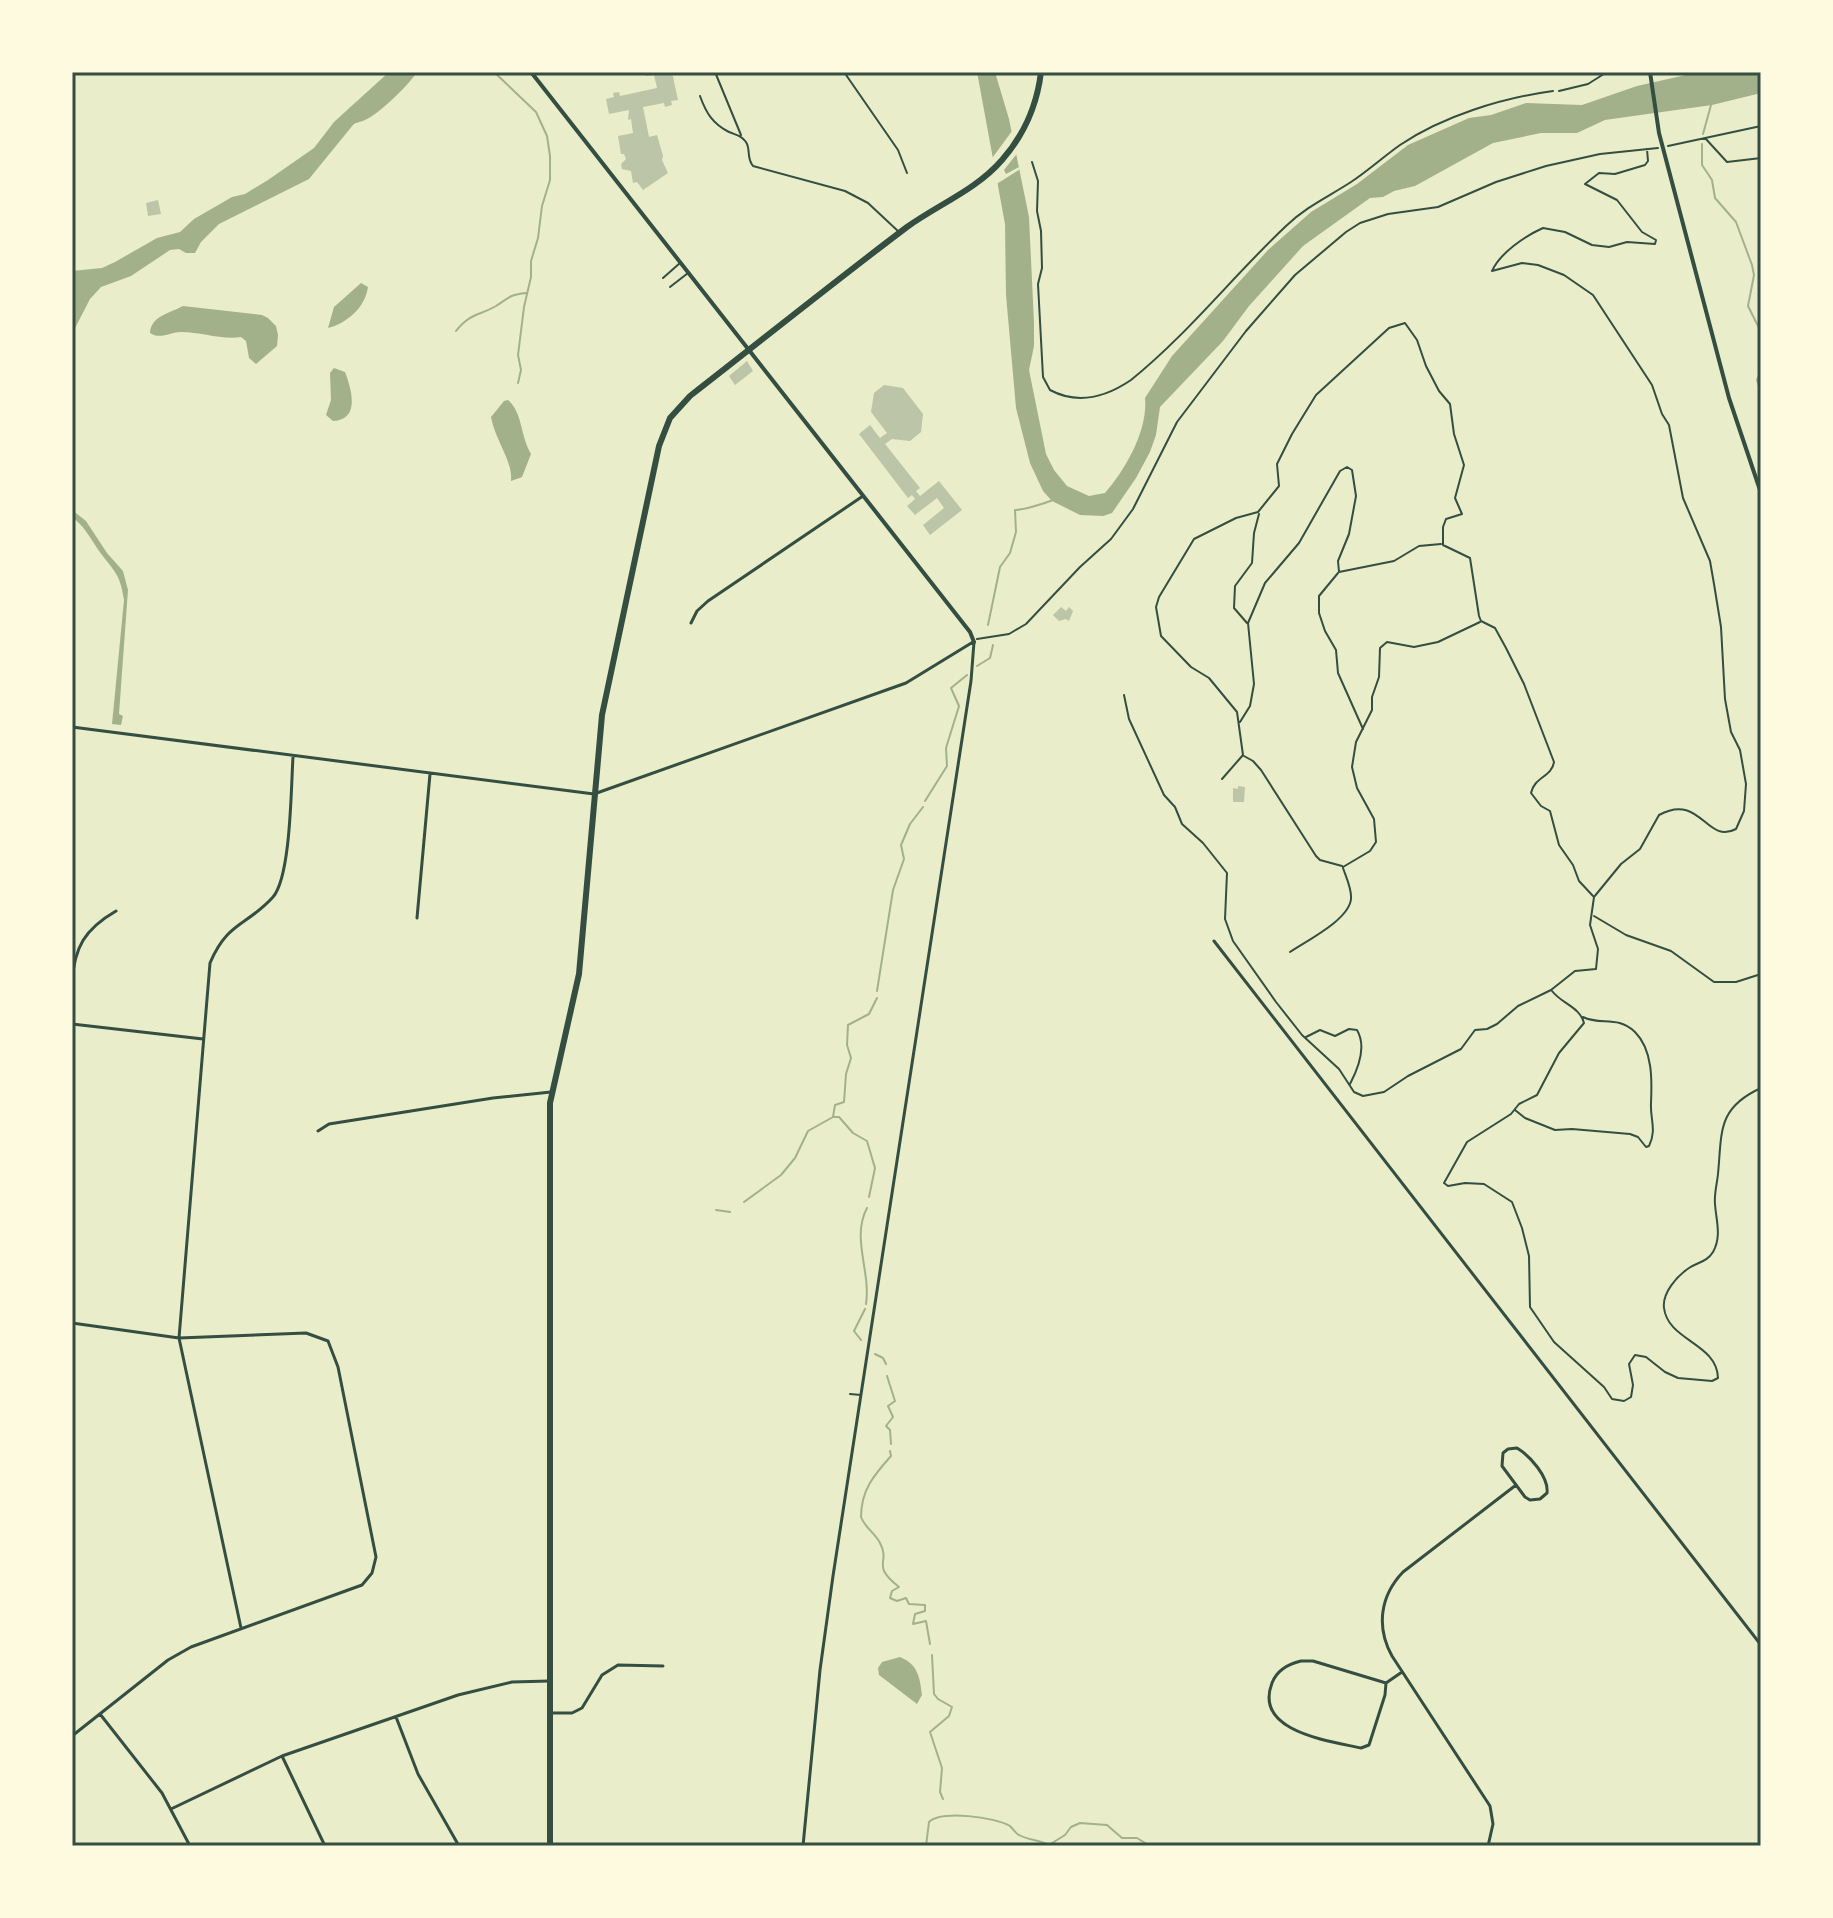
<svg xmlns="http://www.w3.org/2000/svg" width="1833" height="1918" font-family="'Roboto Condensed',sans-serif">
  <rect width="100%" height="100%" fill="#e9edc9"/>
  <path fill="#a3b18a" d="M389,72h28c-8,13 -39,43 -52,48 -4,2 -9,2 -12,5l-44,54 -90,45 -18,18 -6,11h-9l-7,-4 -9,1 -39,26 -30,11 -11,12 -18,35c0,-23 0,-41 0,-63l30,-3 13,-6 42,-24 23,-6 14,-13 38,-22 13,-3 23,-14 46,-32 20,-26z
    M977,72h18l14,47 20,98 5,106v23l-5,24 17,84 8,16 13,16 22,10 16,-3c21,-24 43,-63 40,-95l27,-42 96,-106 43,-38 46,-28 51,-39 61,-27 22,-3 35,-12 56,2 55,-19 62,-14h62v21l-49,12 -107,15 -28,13h-36l-48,10 -78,43 -21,5 -11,6 -13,1 -67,48 -54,60 -26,35 -63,66 -4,28 -6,17 -14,26 -24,35 -9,3 -23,-1 -28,-14 -9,-10 -13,-28 -14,-55 -10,-113 -1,-71z
    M361,283l7,4c-3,21 -21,36 -40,41l6,-21z
    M183,306l79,9 6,3 8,8 2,9 -1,11 -21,18 -7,-6 -3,-17 -5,-4c-20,3 -39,-5 -60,-5 -11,0 -21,8 -31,1 1,-17 20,-20 33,-27z
    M334,368l11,4c7,18 15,48 -12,49l-7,-6 5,-15 -1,-27z
    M508,400c15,13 12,36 23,54l-9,23 -11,4c2,-20 -16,-41 -20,-64l13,-16z
    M72,510l14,11 21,32 16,18 5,19 -9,124 4,2 -2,9 -9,-1 12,-124c-4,-29 -12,-30 -27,-52 -8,-12 -13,-22 -25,-31z
    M900,1657c18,7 20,21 22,38l-5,9 -38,-29 -1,-7 4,-6z"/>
  <path fill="#e9edc9" d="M1015,127l4,24 -15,19 2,4 15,-8 1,2 -27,17 -5,-24z"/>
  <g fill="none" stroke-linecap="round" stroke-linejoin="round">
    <path stroke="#a3b18a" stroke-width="2" d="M494,72l42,40 11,24 3,20v24l-8,26 -4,32 -7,23v16l-7,30 -6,48 3,15 -3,13
      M1703,134l8,-29
      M1702,144v21l10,15 3,18 21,24 16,43 2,10 -6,31 13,26
      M456,331c14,-18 23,-15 40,-25 14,-9 13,-11 30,-13
      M1761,371l-4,9 4,12
      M988,625l12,-58 10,-14 6,-21 -1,-22c8,0 28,-6 38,-10
      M977,666l13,-8 3,-13
      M925,801l22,-35 -1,-18 13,-42 -8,-18 16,-13
      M877,991l16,-101 11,-31 -3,-14 9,-21 13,-17
      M869,1197l6,-29 -8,-27 -14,-8 -14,-16h-6l2,-12 9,-3 2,-28 5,-16 -4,-13 1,-20 21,-11 8,-16
      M744,1202l37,-27 14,-17 13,-27 25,-14
      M716,1210l14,2
      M866,1304c5,-33 -15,-66 1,-96
      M861,1340l-7,-9 11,-22
      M875,1354l8,4 3,6
      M887,1376l8,25 -7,5 5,11 -7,9 4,4 1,14
      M890,1451l1,5c-17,19 -30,34 -30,61 4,11 14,16 19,26 11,21 -10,21 19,44l-7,4 -2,7 7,3 9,-3 3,6 16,1v6l-10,3 -2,10 13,-3 4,23
      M932,1655l2,39 4,5 14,8 -3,9 -19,16 12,36 -2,24 3,7
      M926,1846l3,-24c12,-12 66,-5 81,4 3,3 5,7 9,9 9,5 20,5 30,10l16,-10 6,-8 9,-4 27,2 15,13h15l13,8"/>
  </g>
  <path fill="#bcc5a7" d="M641,72h31l6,28 -7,1 1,4 -7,2 -1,-4 -21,4 6,30 8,-2 6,21 -1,4 6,13 -25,17 -6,-8 -4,1 -2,-12 -9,-2 -1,-5 5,-5 -2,-5h-3l-3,-18 15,-3 -2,-14 -3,1 1,-10 -20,4 -3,-15 8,-2 -1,-4 6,-1 1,4 37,-8 -3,-13 -8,1z
    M158,200l3,14 -13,2 -2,-13z
    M747,361l6,10 -18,14 -6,-9z
    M884,385l19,3 20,26 -2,18 -11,9 -18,-2 -7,5 35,44 -4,3 4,5 19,-15 23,29 -32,25 -7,-10 21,-17 -7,-10 -22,17 -8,-9 8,-7 -3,-4 -4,3 -49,-64 11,-9 10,13 7,-5 -16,-21 3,-19z
    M1061,607l5,4 3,-4 4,4 -4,10 -3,-2 -7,2 -6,-6z
    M1238,786l7,1 -1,15h-11v-14l5,1z"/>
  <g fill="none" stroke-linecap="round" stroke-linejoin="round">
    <path stroke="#344e41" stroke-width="2" d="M1705,138l22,24 34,-4
      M1668,146l93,-20
      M1032,162l6,19 -1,30 4,20 1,37 -4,16 5,93 7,13c28,15 56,7 81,-10 57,-46 102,-104 155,-154 21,-20 42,-29 65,-44 17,-11 32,-25 49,-37 43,-29 102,-47 153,-54
      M1338,573l-19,23v17l6,18 11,19 2,23 25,56
      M1247,623l-13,-15 1,-22 17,-23 2,-30 5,-19
      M977,639l32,-5 17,-10 54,-57 31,-28 22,-30 44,-87 69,-91 49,-56 51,-43 14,-9 28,-9 50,-7 58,-25 50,-16 54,-12 58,-6
      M1124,695l5,24 35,76 11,12 7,17 21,19 24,30 -2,46 8,22 43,61 26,33 37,34 15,23 9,4 21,-4 24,-16 53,-27 14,-19 12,-1 10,-5 21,-18 33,-16 24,-19 21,-2 2,-20 -8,-24 4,-28 27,-33 19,-15 19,-34c42,-23 47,30 77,14l8,-18 2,-27 -6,-34 -9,-18 -6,-33 -4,-72 -7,-43 -4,-23 -27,-63 -14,-73 -7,-11 -10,-29 -59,-90 -29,-20 -26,-10 -16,-2 -30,8c8,-18 33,-35 51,-43l22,4 27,13 17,2 18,-5 28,2 1,-4 -14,-8 -25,-32 -32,-16 14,-11 16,1 30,-9 3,-4 -1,-12
      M1240,722l10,-16 4,-22 -6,-61 17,-40 34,-40 41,-72 7,-4 5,3 4,26 -7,38 -11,27 1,11 55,-11 25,-15 22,-2
      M1244,756l9,5 8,9 55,86 4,4 22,6
      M1222,779l21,-24 -6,-43 -28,-34 -18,-11 -30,-31 -5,-29 3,-10 35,-58 42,-21 22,-6 21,-26 -2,-22 15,-30 24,-39 73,-67 16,-5 12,17 9,26 13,25 11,13 4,30 10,31 -9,33 7,16 -16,5 -3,8v18l27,13 9,58 2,5 14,7 11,20 18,36 30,78c-2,15 -20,15 -23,31l10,13 9,5 9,34 14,20 6,16 14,15
      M1343,867l27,-16 6,-9 -2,-23 -17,-31 -5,-21 4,-25 16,-32v-13l7,-20 1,-29 7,-6 27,5 24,-5 42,-20
      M1594,916l32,19 45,16 43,31h22l25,-8
      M1290,952c16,-11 59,-32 61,-53 1,-10 -5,-22 -8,-31
      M1552,991c10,13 28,16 32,32l-25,30 -22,42 -18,9 -8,10 -44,28 -23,41 4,3 17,-3 19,1 28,18 10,26 7,28 1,51 24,35 50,45 8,12 12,2 7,-4 2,-12 -4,-21 6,-9 11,2 19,15 13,6 34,3 6,-3c-1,-35 -50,-37 -54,-70 -2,-15 13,-32 25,-40 9,-6 18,-6 24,-16 9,-16 3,-32 2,-48 -1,-10 2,-20 3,-30 4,-42 -1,-66 43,-86
      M1306,1037l14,-7 15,6 14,-7 8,1c10,17 1,39 -7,54
      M1515,1110l10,8 30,12 17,-1 58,5 8,3 8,10 3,-1c8,-16 1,-27 2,-43 1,-22 2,-53 -16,-71 -18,-17 -34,-6 -52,-15"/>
    <path stroke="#344e41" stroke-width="2" d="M715,72l26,63
      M844,72l54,78 9,23
      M1559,91l29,-7 19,-12
      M700,96c6,17 13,28 29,36 7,3 12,3 17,10 5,8 0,15 7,24l92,25 23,12 31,29
      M663,278l17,-15
      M670,287l18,-14
      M850,1394l11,1"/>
    <path stroke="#344e41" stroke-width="3" d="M691,623l6,-12 11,-10 155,-105
      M72,727l522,67 312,-111 67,-41
      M417,918l13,-144
      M1214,941l547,704
      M72,983c2,-36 13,-54 44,-72
      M72,1024l131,15
      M318,1131l11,-7 164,-26 58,-6
      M72,1323l107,15 127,-5 22,8 10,26 38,190 -4,16 -10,12 -171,62 -23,13 -96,76
      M1517,1448c13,8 32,29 30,45l-7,6 -10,1 -5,-3 -23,-31 1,-13 5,-4z
      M241,1628l-62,-290 31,-375c18,-42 37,-37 63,-66 18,-21 18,-110 20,-140
      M1301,1661h12l73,22 -1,12 -16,50 -8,3c-31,-7 -108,-16 -89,-65 5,-13 16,-19 29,-22z
      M1386,1683l16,-11
      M549,1713h23l10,-5 20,-33 16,-10 45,1
      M100,1714l62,79 28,53
      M396,1717l22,57 41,72
      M282,1756l43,90
      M171,1809l111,-53 176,-61 54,-13 37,-1
      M803,1846l17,-176 13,-94 138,-895 3,-39
      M1488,1846l5,-22 -3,-18 -98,-150c-16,-29 -12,-60 11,-84l113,-87"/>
    <path stroke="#344e41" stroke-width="4" d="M531,72l439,560 4,10
      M1650,72l9,61 70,265 32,95"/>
    <path stroke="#344e41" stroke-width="6" d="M550,1846v-743l29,-129 23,-259 57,-269 11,-28 20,-22c72,-56 144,-114 217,-169 32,-23 69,-37 95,-67 22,-25 35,-55 39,-88"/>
  </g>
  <rect width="1833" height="1918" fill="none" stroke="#fefae0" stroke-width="148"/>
  <rect x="74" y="74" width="1685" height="1770" fill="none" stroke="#344e41" stroke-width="3"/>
</svg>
